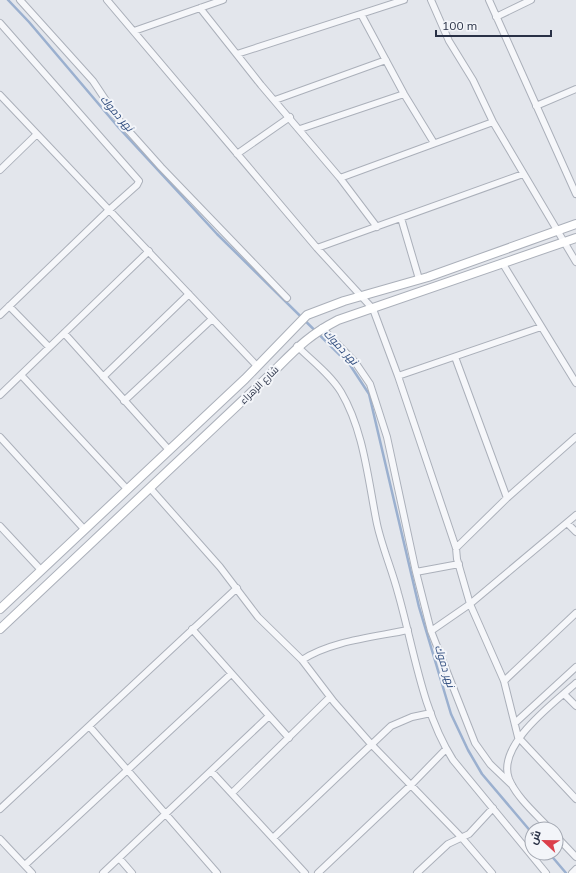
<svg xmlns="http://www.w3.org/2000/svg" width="576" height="873" font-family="Mulish,Cairo,sans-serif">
  <rect width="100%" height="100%" fill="#e3e6ec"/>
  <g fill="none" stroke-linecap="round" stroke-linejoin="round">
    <path stroke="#9bb0cf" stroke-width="2.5" d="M8,0l21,22 90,106 98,106 133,131 19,29 50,213 32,107 17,36 14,24 50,59
      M549,853l17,20"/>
    <g stroke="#abb0ba" stroke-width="8">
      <path id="minor" d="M20,0l73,81 26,39 42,47 126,131
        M107,0l210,248 56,61 25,67 58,172 1,11 13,45 34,77 14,56 58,62
        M431,0l18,41 24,39 20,42 83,140
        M489,0l87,194
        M200,8l61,77 79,93 37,49
        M361,14l43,80 30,49
        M496,17l35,-17
        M0,23l139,158 -2,4 -28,25 -109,105
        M134,31l89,-31
        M237,54l167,-54
        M0,95l257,271
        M275,100l111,-40
        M536,106l40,-17
        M300,129l104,-35
        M237,154l53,-37
        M0,170l37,-36
        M340,178l153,-56
        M401,218l18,61
        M317,248l206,-74
        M503,264l73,119
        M9,306l40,41
        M322,328l33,34 15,22 17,53 29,135 15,59 44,112 15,21 22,21
        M64,333l105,117
        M297,346c15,15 33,28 44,46 23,39 27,88 36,132 5,23 15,46 21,69 16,56 24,118 55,167l93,113
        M455,357l52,141
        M21,375l106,114
        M398,376l143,-49
        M103,377l86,-83
        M0,395l149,-144
        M124,401l88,-82
        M0,437l84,92
        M150,488l70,79 38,50 44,43 32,42 37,42 91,94 30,35
        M567,523l9,9
        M0,526l41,44
        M456,548l51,-50 69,-61
        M416,572l43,-8
        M192,629l97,109
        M431,631l39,-27 106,-89
        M302,660c28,-19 73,-23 106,-30
        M504,681l72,-68
        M564,694l12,12
        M515,723l61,-56
        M89,726l128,147
        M211,771l94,102
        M232,793l98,-96
        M0,809l237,-221
        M550,829c-14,-15 -33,-31 -41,-50 -13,-34 45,-76 67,-96
        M556,836l20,21
        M273,838l118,-112 21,-9 19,-4
        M0,839l32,34
        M119,858l13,15
        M25,865l206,-191
        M103,873l166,-157
        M318,873l93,-88 35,-36
        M417,873l31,-29 21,-10 24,-26
        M572,873l4,-4"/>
    </g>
    <g stroke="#abb0ba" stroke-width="10">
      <path id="secondary" d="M0,609l245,-230 62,-64 37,-14 84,-24 148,-53
        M0,629l274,-258c23,-23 35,-36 64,-51l238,-82"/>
    </g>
    <use href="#minor" stroke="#f6f7fa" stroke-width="6"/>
    <use href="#secondary" stroke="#fff" stroke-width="8"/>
  </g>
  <g text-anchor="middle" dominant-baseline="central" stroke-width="4" stroke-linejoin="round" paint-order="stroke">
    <g font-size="10" fill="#293146" stroke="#f3f5f9">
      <text transform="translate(259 385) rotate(-44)">شارع الزهراء</text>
    </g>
    <g font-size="11" font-style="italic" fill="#2f4c7e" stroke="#f3f5f9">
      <text transform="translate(117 113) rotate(49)">نهر دموك</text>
      <text transform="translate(341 347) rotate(46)">نهر دموك</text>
      <text transform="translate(445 666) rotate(73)">نهر دموك</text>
    </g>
  </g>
  <g transform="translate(544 841) rotate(292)"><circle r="19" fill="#f3f5f9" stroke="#a2a7b1"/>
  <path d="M0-3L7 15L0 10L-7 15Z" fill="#db3e4a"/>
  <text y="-6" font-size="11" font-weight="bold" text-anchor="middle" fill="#293146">ش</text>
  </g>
  <path d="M436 30v6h115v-6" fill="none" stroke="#293146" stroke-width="2"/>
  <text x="442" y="30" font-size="12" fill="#293146" stroke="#f3f5f9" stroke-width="3" paint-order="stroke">100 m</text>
</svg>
